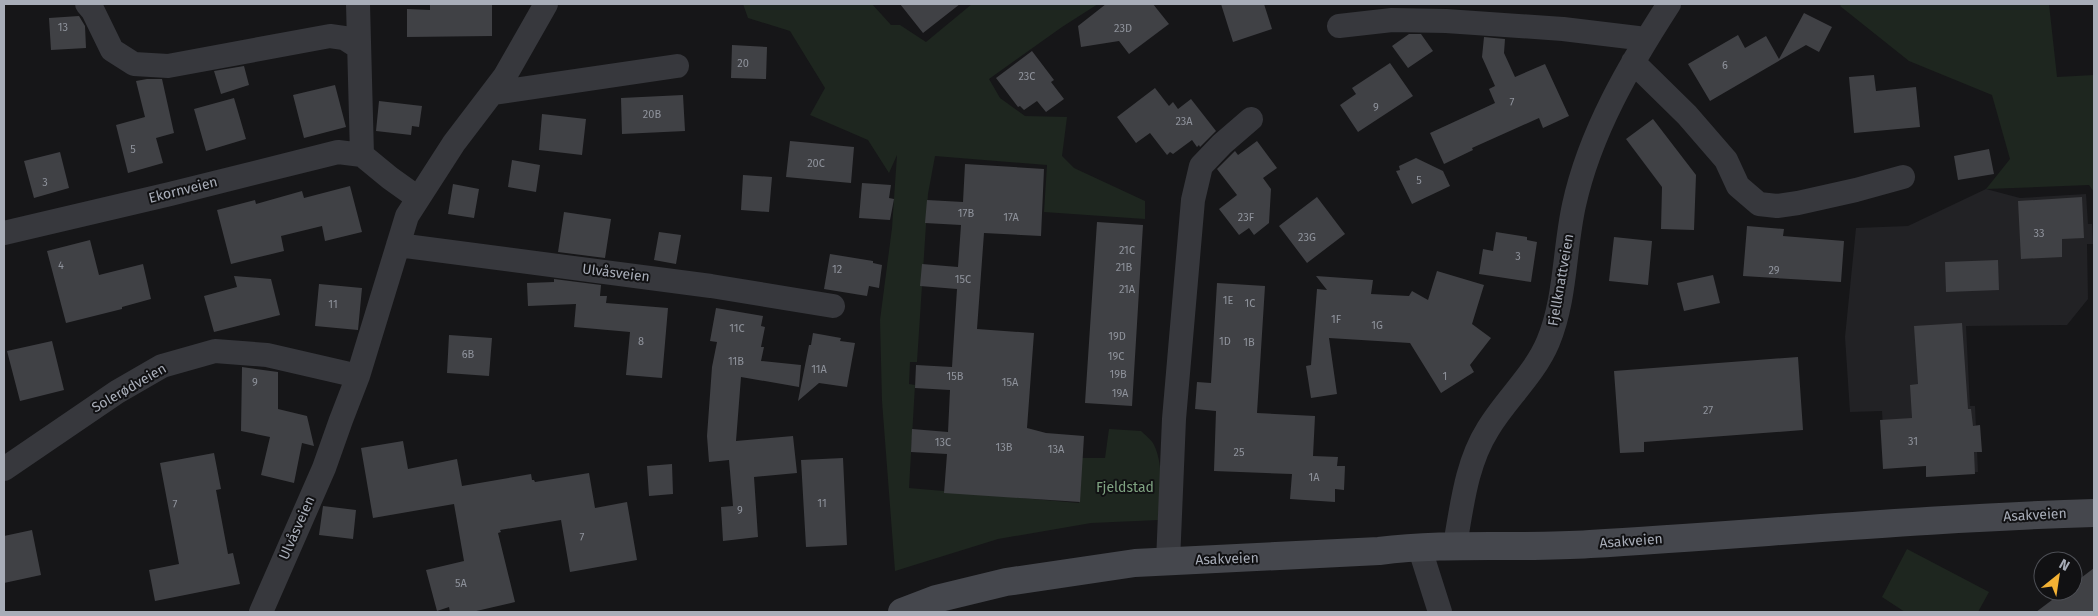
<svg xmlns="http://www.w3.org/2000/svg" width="2098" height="616" font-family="'Fira Sans',sans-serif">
  <rect width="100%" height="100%" fill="#161618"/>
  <path fill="#222225" d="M1986,189l34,9 66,-4 2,30h4l1,20h-6l1,55 -21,26 -101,1 4,80h5l3,66 -49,3 -1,-13 -43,2 -3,-53 -32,1 -5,-75 11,-109 52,-2z"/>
  <path fill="#1e261f" d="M743,4h129l19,21h9l26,17 46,-38h126l-36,23 -73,52 11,19 25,18 42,1 -5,39 12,12 71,33v18l-101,-7 3,-47 -112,-9 -7,38 -11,168h-7l-1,22 6,1 -6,103 170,15 3,-45h23l4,-29 32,2c4,4 11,9 13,14 10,20 7,54 5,75l-68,3 -93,16 -103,32 -13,-170 -2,-81 12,-92 5,-73 -8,18 -21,-33 -58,-25 15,-27 -35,-57 -42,-13z
    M1842,4h207l8,73 37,-2v117l-5,-7 -103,4 24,-30 -18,-64 -83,-34 -69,-55z
    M1907,549l82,43 -11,20h-73l-23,-15z"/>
  <path fill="#404145" d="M430,4h62v32l-85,1v-28l23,1z
    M900,4h60l-37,29z
    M1106,4h47l16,20 -40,30 -10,-13 -38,6 -3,-21z
    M1221,4h43l8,25 -39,13z
    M1804,13l28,14 -13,25 -13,-7 -96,56 -22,-37 50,-29 7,13 21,-12 13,23z
    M79,16l6,10 1,22 -35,2 -2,-32z
    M1409,34h12l12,17 -25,17 -16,-22z
    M1484,37l21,2 -1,14 11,24 30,-13 24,52 -26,12 -4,-10 -67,30 1,2 -29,14 -14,-31 65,-30 -6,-14 6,-3 -13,-29z
    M732,45l35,2 -1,32 -35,-1z
    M1032,51l22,29 -3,2 13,17 -18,13 -9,-11 -13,9 -4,-4 -2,1 -22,-29z
    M1390,63l23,33 -55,36 -18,-27 16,-11 -4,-6z
    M244,66l5,19 -28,9 -7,-23z
    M1874,75l2,16 40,-4 4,40 -66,6 -5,-56z
    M147,79h15l12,54 -18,5 7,25 -35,10 -12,-48 29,-8 -9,-36z
    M335,85l11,42 -42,11 -11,-43z
    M1155,88l14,18 4,-4 5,7 13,-10 25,32 -16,16 -1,-2 -2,2 -5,-7 -19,14 -3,-2 -3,3 -17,-22 -14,10 -19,-26z
    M683,95l2,36 -63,3 -1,-36z
    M234,98l12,41 -40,12 -12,-42z
    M379,101l43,5 -3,21 -7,-1 -1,9 -35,-4z
    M542,114l44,5 -4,36 -43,-5z
    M1653,119l43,56 -2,55 -33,-1 1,-42 -36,-48z
    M790,141l64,6 -3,36 -65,-6z
    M1257,141l20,27 -14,10 8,11 -2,34 -15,12 -5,-7 -10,7 -20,-26 18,-14 -20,-26 18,-18 3,4z
    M1989,149l5,25 -36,6 -4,-24z
    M60,152l9,36 -35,10 -10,-37z
    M1416,158l27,13 7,15 -38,18 -16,-33 4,-1 -1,-4z
    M512,160l28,5 -4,27 -28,-5z
    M965,164l79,5 -3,67 -57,-3 -7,96 57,4 -7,95 19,5 38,3 -4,66 -136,-9 3,-39 -36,-2 1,-23 36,3 2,-42 -35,-2 1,-23 36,2 5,-78 -37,-3 2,-22 36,3 3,-42 -36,-2 2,-23 36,2z
    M743,175l29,2 -3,35 -28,-2z
    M862,183l29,2 -2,13 5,1 -4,21 -31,-2z
    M453,184l26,5 -5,29 -26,-4z
    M350,186l12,46 -37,9 -3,-15 -41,10 3,15 -53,13 -14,-54 38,-10 1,4 46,-13 2,7z
    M1317,197l28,37 -38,29 -28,-37z
    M2082,197l2,41 -22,1v18l-41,2 -3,-58z
    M564,212l47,7 -6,39 -47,-6z
    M1097,222l46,3 -11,181 -47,-3z
    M1747,226l37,3 -1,7 61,5 -3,41 -98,-6z
    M659,232l22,3 -5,29 -22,-4z
    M1496,232l31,5v3l10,2 -6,40 -52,-8 4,-25 10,2z
    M1614,237l38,4 -4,44 -39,-4z
    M90,240l9,35 44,-11 8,35 -29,8v2l-56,14 -19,-72z
    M830,254l43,7v2l9,2 -3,23 -10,-2 -2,10 -43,-7z
    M1998,260l1,30 -53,2 -1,-30z
    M1437,271l47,14 -12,39 19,14 -21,27 4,7 -33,21 -31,-50 -81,-5 8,56 -26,4 -5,-32 5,-1 6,-76 10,1 -11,-14 57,4 -2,14 38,2 3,-5 16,9z
    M1713,275l7,28 -36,8 -7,-28z
    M234,276l37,3 9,36 -66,17 -10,-36 33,-9z
    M554,279l47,6 -1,11h7l-1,7 62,5 -6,70 -36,-3 4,-43 -56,-5 2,-23 -48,2 -1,-23 27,-1z
    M1217,283l48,3 -8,127 58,3 -2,40 25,1 -1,9h8l-1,24 -9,-1v13l-45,-3 2,-25 -78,-3 2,-60 -21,-2 2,-27 14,1z
    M319,284l43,4 -4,42 -43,-4z
    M716,308l47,8 -2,10 4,1 -4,20h3l-3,14 40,4 -2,22 -58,-10 -5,64 57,-5 4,37 -43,4 4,60 -35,4 -2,-34 12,-1 -4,-46 -20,2 -2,-26 5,-69 5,-25 -7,-1z
    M1962,323l6,86h3l2,17 7,-1 2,27h-8l1,22 -49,3v-11l-43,3 -3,-49 32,-2 -2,-33 8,-1 -4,-58z
    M813,333l28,5 -1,3 15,2 -8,44 -28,-4 -21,18 11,-56h2z
    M449,335l43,3 -3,38 -42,-3z
    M52,341l12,49 -44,11 -13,-50z
    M1798,357l5,73 -159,12v10l-24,1 -6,-82z
    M242,367l36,5v37l29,7 7,30 -12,-3 -8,40 -33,-8 9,-38 -29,-6z
    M403,441l5,28 49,-10 5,27 69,-12 1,6h2l1,2 54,-9 6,35 32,-6 10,58 -67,12 -9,-52 -61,10 1,2 -3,1 17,69 -43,10h-22l-1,-5 -12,4 -11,-41 38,-9 -10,-57 -81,14 -12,-70z
    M214,453l7,36 -5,1 12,64 5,-1 7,31 -85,17 -6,-31 30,-6 -19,-101z
    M843,458l4,87 -41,2 -5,-87z
    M672,464l1,30 -24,2 -2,-30z
    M323,506l33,4 -3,29 -34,-4z
    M32,530l9,45 -37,8v-47z
    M2094,568v44h-58l28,-21h9v-7z"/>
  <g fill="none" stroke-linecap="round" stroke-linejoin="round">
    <path stroke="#37383d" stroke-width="24" d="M87,4l6,7 19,39 22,14 34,2 162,-30 14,2 14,9
      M358,4l4,151
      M1339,26l53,-6 54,1 117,8 83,10
      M1633,62l54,53 39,45 12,26 21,18 18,2 21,-3 58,-13 47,-13
      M494,93l183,-27
      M4,233l166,-39 168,-42 24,3 28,23 28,20
      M398,245l313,41 122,20
      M4,469l113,-77 45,-26 53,-15 52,4 91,21
      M1455,545c7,-39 11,-81 33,-116 18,-30 46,-54 60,-87 18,-43 16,-92 26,-137 16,-73 55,-139 95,-201
      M1419,546l21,66
      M1168,562l6,-143 19,-219 8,-34 21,-22 29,-25
      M261,612l63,-144 17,-48 17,-44 49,-160 47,-73 51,-67 41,-72"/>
    <path stroke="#45474d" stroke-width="28" d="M902,612l34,-13 70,-17 129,-19 244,-12c71,-9 140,-2 211,-7 168,-10 336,-26 504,-31"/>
  </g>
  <g text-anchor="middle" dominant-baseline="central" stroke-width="4" stroke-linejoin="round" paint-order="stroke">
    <g font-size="11" fill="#8e929b">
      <text x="63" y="27">13</text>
      <text x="1123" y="28">23D</text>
      <text x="743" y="63">20</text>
      <text x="1725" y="65">6</text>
      <text x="1027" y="76">23C</text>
      <text x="1512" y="102">7</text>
      <text x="1376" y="107">9</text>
      <text x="652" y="114">20B</text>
      <text x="1184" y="121">23A</text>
      <text x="133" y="149">5</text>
      <text x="816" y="163">20C</text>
      <text x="1419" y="180">5</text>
      <text x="45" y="182">3</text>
      <text x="966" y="213">17B</text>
      <text x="1011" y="217">17A</text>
      <text x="1246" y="217">23F</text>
      <text x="2039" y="233">33</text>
      <text x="1307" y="237">23G</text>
      <text x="1127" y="250">21C</text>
      <text x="1518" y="256">3</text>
      <text x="61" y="265">4</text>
      <text x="1124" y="267">21B</text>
      <text x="837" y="269">12</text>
      <text x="1774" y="270">29</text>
      <text x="963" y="279">15C</text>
      <text x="1127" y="289">21A</text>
      <text x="1228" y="300">1E</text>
      <text x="1250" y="303">1C</text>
      <text x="333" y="304">11</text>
      <text x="1336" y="319">1F</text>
      <text x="1377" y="325">1G</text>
      <text x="737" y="328">11C</text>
      <text x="1117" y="336">19D</text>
      <text x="641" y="341">8</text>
      <text x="1225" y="341">1D</text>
      <text x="1249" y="342">1B</text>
      <text x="468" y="354">6B</text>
      <text x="1116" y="356">19C</text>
      <text x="736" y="361">11B</text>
      <text x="819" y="369">11A</text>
      <text x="1118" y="374">19B</text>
      <text x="955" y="376">15B</text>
      <text x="1445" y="376">1</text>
      <text x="255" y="382">9</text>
      <text x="1010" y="382">15A</text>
      <text x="1120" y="393">19A</text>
      <text x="1708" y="410">27</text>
      <text x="1913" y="441">31</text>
      <text x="943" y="442">13C</text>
      <text x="1004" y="447">13B</text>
      <text x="1056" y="449">13A</text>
      <text x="1239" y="452">25</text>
      <text x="1314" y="477">1A</text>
      <text x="822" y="503">11</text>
      <text x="175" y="504">7</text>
      <text x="740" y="510">9</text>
      <text x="582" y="537">7</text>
      <text x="461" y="583">5A</text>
    </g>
    <g font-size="14" fill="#a8adb8" stroke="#111113">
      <text transform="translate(183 190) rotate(-14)">Ekornveien</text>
      <text transform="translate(616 273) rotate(7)">Ulvåsveien</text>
      <text transform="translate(1561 280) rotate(-80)">Fjellknattveien</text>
      <text transform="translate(129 388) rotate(-30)">Solerødveien</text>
      <text transform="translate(2035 515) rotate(-3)">Asakveien</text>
      <text transform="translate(297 528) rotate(-66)">Ulvåsveien</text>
      <text transform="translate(1631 541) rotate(-4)">Asakveien</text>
      <text transform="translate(1227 559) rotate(-2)">Asakveien</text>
    </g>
    <g font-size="14" fill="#7fa381" stroke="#111113">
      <text x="1125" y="487">Fjeldstad</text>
    </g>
  </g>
  <rect width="2098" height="616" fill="none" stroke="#a8adb8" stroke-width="10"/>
  <g transform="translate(2058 576) rotate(30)"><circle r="24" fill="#111113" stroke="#4d4f55"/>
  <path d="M0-4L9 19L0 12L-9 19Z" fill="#f2b134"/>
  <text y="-8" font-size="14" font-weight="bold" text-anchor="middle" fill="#a8adb8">N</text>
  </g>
</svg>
